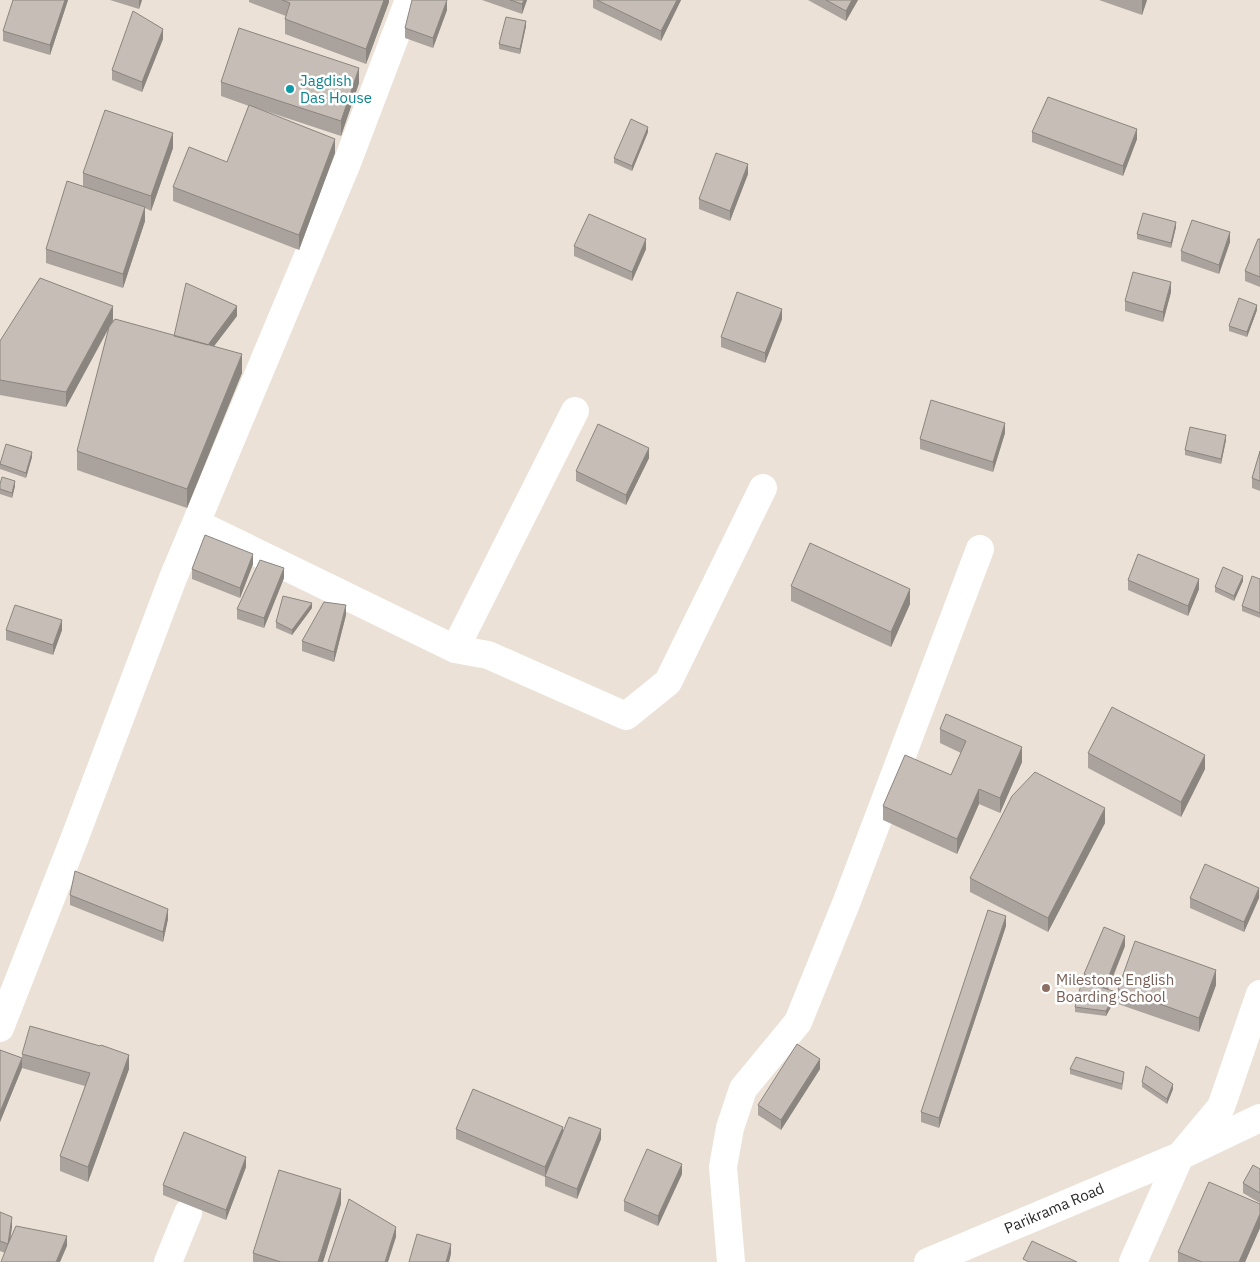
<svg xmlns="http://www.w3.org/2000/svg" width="1260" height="1262" font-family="'IBM Plex Sans',sans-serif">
  <rect width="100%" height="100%" fill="#ebe1d6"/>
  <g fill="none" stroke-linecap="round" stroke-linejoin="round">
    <path stroke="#fff" stroke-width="28" d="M196,523l259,126 33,6 138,61 42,-34 95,-194
      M455,649l120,-238
      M0,1028l75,-191 98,-259 174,-415 62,-163
      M168,1262l20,-49
      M731,1262l-8,-95 7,-39 13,-39 55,-67 49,-121 133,-352
      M928,1262l252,-106 80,-38
      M1133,1262l47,-106 41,-49 39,-113"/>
  </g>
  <path fill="#aaa39d" d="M68,0l-18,55 -47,-14v-10z
    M110,0h32l-3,9z
    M249,0h140v2l-23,62 -81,-30v-15l1,-3 -37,-14z
    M482,0h45l-5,14z
    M593,0h88l-20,41 -68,-33z
    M808,0h50l-12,21z
    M1099,0h48l-5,15z
    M447,10l-14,38 -28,-10v-10z
    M526,26l-6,28 -21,-5v-5z
    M163,39l-21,53 -30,-12v-10z
    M221,82l138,1 -18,53 -88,-29 82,46 -36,97 -126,-49v-14l54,-25 22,-56 -28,-10z
    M648,132l-16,39 -18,-8v-5z
    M1032,132l105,7 -14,37 -91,-34z
    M173,148l-22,63 -6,-3v13l-22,67 -77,-25v-14l37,-62v-14z
    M748,174l-18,47 -31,-12v-10z
    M1176,227l-5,21 -34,-9v-5z
    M1260,239v48l-15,-6v-10z
    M1230,242l-11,32 -38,-13v-10z
    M574,246l72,3 -14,32 -58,-25z
    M1171,292l-8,30 -38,-11v-10z
    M1257,310l-10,27 -18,-6v-5z
    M237,316l-23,30 28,27 -55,135 -110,-38v-19l32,-123 -43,79 -66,-12v-54l113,-21 61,16z
    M782,319l-17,44 -44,-16v-10z
    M1005,433l-12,39 -73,-23v-10z
    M1226,440l-5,24 -36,-9v-5z
    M1260,451v40l-8,-3v-10z
    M32,457l-6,21 -26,-9v-6z
    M649,458l-23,47 -50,-24v-10z
    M0,484l15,2 -3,12 -12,-4z
    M253,564l-13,34 -48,-19v-10z
    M284,578l-20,50 -27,-9v-10z
    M1260,579v39l-18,-7v-5z
    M1128,580l71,9 -11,27 -60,-26z
    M1243,581l-9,20 -19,-9v-5z
    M791,586l119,18 -19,43 -100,-46z
    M312,608l-20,27 -16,-7v-6z
    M346,615l-12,47 -32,-11v-10z
    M6,630h56l-9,25 -47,-15z
    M940,729l82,33 -22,51 -21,-9 -22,50 -74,-34v-14l68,-31 10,-22 -21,-10z
    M1088,753l117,16 -24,48 -93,-49z
    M1105,823l-57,109 -78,-40v-14z
    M70,895l98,24 -5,23 -93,-37z
    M1190,898h69l-15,34 -54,-24z
    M1006,926l-67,202 -18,-6v-10z
    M1125,946l-17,44 8,8 -10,18 -31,-4v-5l9,-25v-8z
    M1216,985l-17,47 -81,-28v-15z
    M0,1050l22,8v-4l107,15 -41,113 -28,-11v-15l25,-70 -63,-18 -22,54z
    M820,1069l-39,61 -23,-15v-10z
    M1070,1069l54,8 -2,13 -52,-16z
    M1142,1082l31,7 -6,15 -25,-17z
    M456,1129l107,4 38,6 -24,60 -32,-13v-9l-89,-38z
    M246,1167l-20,53 -63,-25v-10z
    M1260,1169v34l-17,-10v-10z
    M682,1174l-24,52 -34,-15v-10z
    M341,1204l-18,58h-70v-9z
    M1260,1204v24l-15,34h-67v-10z
    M0,1212l12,15 -2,12 57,7 -62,7 -5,-2z"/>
  <path fill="#8b857f" d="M65,0h3l-18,55v-10z
    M139,0h3l-3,9z
    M384,0h5v2l-23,62v-15z
    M447,0v10l-14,38v-10z
    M524,0h3l-5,14v-10z
    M677,0h4l-20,41v-10z
    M852,0h6l-12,21v-10z
    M1142,0h5l-5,15z
    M526,21v5l-6,28v-5z
    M163,29v10l-21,53v-10z
    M359,68v15l-18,53v-15z
    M648,127v5l-16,39v-5z
    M1137,129v10l-14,37v-10z
    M173,133v15l-22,63v-15z
    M335,139v14l-36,97v-15z
    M748,164v10l-18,47v-10z
    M145,207v14l-22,67v-14z
    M1176,222v5l-5,21v-5z
    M1230,232v10l-11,32v-9z
    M646,239v10l-14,32v-9z
    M1171,282v10l-8,30v-10z
    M1257,305v5l-10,27v-5z
    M113,306v14l-47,87v-15z
    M237,306v10l-35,46v-10z
    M782,309v10l-17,44v-10z
    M242,354v19l-55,135v-19z
    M1005,423v10l-12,39v-10z
    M1226,435v5l-5,24v-5z
    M649,448v10l-23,47v-10z
    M32,452v5l-6,21v-5z
    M15,481v5l-3,12v-5z
    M253,554v10l-13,34v-10z
    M284,568v10l-20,50v-10z
    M1243,576v5l-9,20v-5z
    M1199,579v10l-11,27v-10z
    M910,589v15l-19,43v-15z
    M312,603v5l-20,27v-5z
    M346,605v10l-12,47v-10z
    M62,620v10l-9,25v-10z
    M1022,747v15l-22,51v-15z
    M1205,755v14l-24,48v-15z
    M979,789v15l-22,50v-15z
    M1105,808v15l-57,109v-14z
    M1259,888v10l-15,34v-10z
    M168,909v10l-5,23v-10z
    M1006,916v10l-67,202v-10z
    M1125,936v10l-19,47v-10z
    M1216,970v15l-17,47v-14z
    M1116,992v6l-10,18v-5z
    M129,1055v14l-41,113v-15z
    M22,1058v10l-22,54v-10z
    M820,1059v10l-39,61v-10z
    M1173,1084v5l-6,15v-5z
    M563,1127v10l-18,40v-10z
    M601,1129v10l-24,60v-10z
    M246,1157v10l-20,53v-10z
    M682,1164v10l-24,52v-10z
    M341,1189v15l-18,58h-5z
    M1260,1214v14l-15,34h-6z
    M12,1217v10l-4,27v-10z
    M396,1227v10l-8,25h-3z
    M67,1236v10l-7,16h-4z
    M451,1244v10l-2,8h-3z"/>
  <path fill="#c6beb6" stroke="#8b857f" d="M13,0h52l-15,45 -47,-14z
    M282,0h102l-18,49 -81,-30 5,-16z
    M412,0h35l-14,38 -28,-10z
    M510,0h14l-2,4z
    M597,0h80l-16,31z
    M826,0h26l-6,11z
    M133,11l30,18 -21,53 -30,-12z
    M506,17l20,4 -6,28 -21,-5z
    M239,28l120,40 -18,53 -120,-39z
    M1048,97l89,32 -14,37 -91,-34z
    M249,105l86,34 -36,96 -126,-48 16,-40 38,15z
    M105,110l68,23 -22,63 -68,-23z
    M631,119l17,8 -16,39 -18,-8z
    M716,153l32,11 -18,47 -31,-12z
    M67,181l78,26 -22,67 -77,-25z
    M1143,213l33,9 -5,21 -34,-9z
    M589,214l57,25 -14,33 -58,-26z
    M1192,220l38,12 -11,33 -38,-14z
    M1258,239h2v38l-15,-6z
    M1133,272l38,10 -8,30 -38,-11z
    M40,278l73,28 -47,86 -66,-12v-39z
    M186,283l51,23 -29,39 -34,-9z
    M737,292l45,17 -17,44 -44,-16z
    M1239,298l18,7 -10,27 -18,-6z
    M115,319l127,35 -55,135 -110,-38 32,-124z
    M931,400l74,23 -12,39 -73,-23z
    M598,424l51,24 -23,47 -50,-24z
    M1190,427l36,8 -5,24 -36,-9z
    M6,444l26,8 -6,21 -26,-9z
    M1260,451v30l-8,-3z
    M2,477l13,4 -3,12 -12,-4v-5z
    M205,535l48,19 -13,34 -48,-19z
    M810,543l100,46 -19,43 -100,-46z
    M1138,554l61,25 -11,27 -60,-26z
    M260,560l24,8 -20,50 -27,-9z
    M1223,567l20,9 -9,20 -19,-9z
    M1252,576l8,3v34l-18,-7z
    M283,596l29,7 -20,27 -16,-8z
    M324,602l22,3 -12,47 -32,-11z
    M15,605l47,15 -9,25 -47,-15z
    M1112,707l93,48 -24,47 -93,-49z
    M946,714l76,33 -22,51 -21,-9 -22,50 -74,-33 22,-51 46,20 15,-34 -26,-12z
    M1035,772l70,36 -57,110 -78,-40 42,-82z
    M1205,864l54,24 -15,34 -54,-24z
    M75,871l93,38 -5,23 -93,-37z
    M988,910l18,6 -67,202 -18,-6z
    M1104,927l21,9 -19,47 -22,-9z
    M1135,941l81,29 -17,48 -81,-29z
    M1082,981l34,11 -10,19 -31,-4z
    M30,1026l70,20 1,-1 28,10 -41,112 -28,-11 30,-83 -68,-19z
    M797,1044l23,15 -39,61 -23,-15z
    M0,1050l22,8 -22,54z
    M1076,1057l48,15 -2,12 -52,-15z
    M1146,1066l27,18 -6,15 -25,-17z
    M473,1089l90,38 -18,40 -89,-38z
    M569,1117l32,12 -24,60 -32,-13z
    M184,1132l62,25 -20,53 -63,-25z
    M647,1149l35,15 -24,52 -34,-15z
    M1253,1165l7,4v24l-17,-10z
    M279,1170l62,19 -23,73h-37l-28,-9z
    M1209,1182l51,22v10l-21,48h-37l-24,-10z
    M349,1199l47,28 -11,35h-57z
    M0,1212l12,5 -4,27 8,-18 51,10 -11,26h-55l7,-18 -8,-3z
    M417,1234l34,10 -5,18h-37z
    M1032,1241l45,21h-48l-6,-3z"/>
  <circle fill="#0f9aa8" stroke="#fff" stroke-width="2" cx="290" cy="89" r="5"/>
  <circle fill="#8d6e63" stroke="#fff" stroke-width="2" cx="1046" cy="988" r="5"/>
  <g text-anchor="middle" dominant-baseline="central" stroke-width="5" stroke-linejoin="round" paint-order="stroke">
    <g font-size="15" fill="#0d838f" stroke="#fff" text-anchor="start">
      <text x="300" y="80">Jagdish<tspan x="300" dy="17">Das House</tspan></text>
    </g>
    <g font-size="15" fill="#785e54" stroke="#fff" text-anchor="start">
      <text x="1056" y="979">Milestone English<tspan x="1056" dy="17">Boarding School</tspan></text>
    </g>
    <g font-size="15" fill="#272727" stroke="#fff">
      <text transform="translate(1054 1208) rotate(-23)">Parikrama Road</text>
    </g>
  </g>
</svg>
